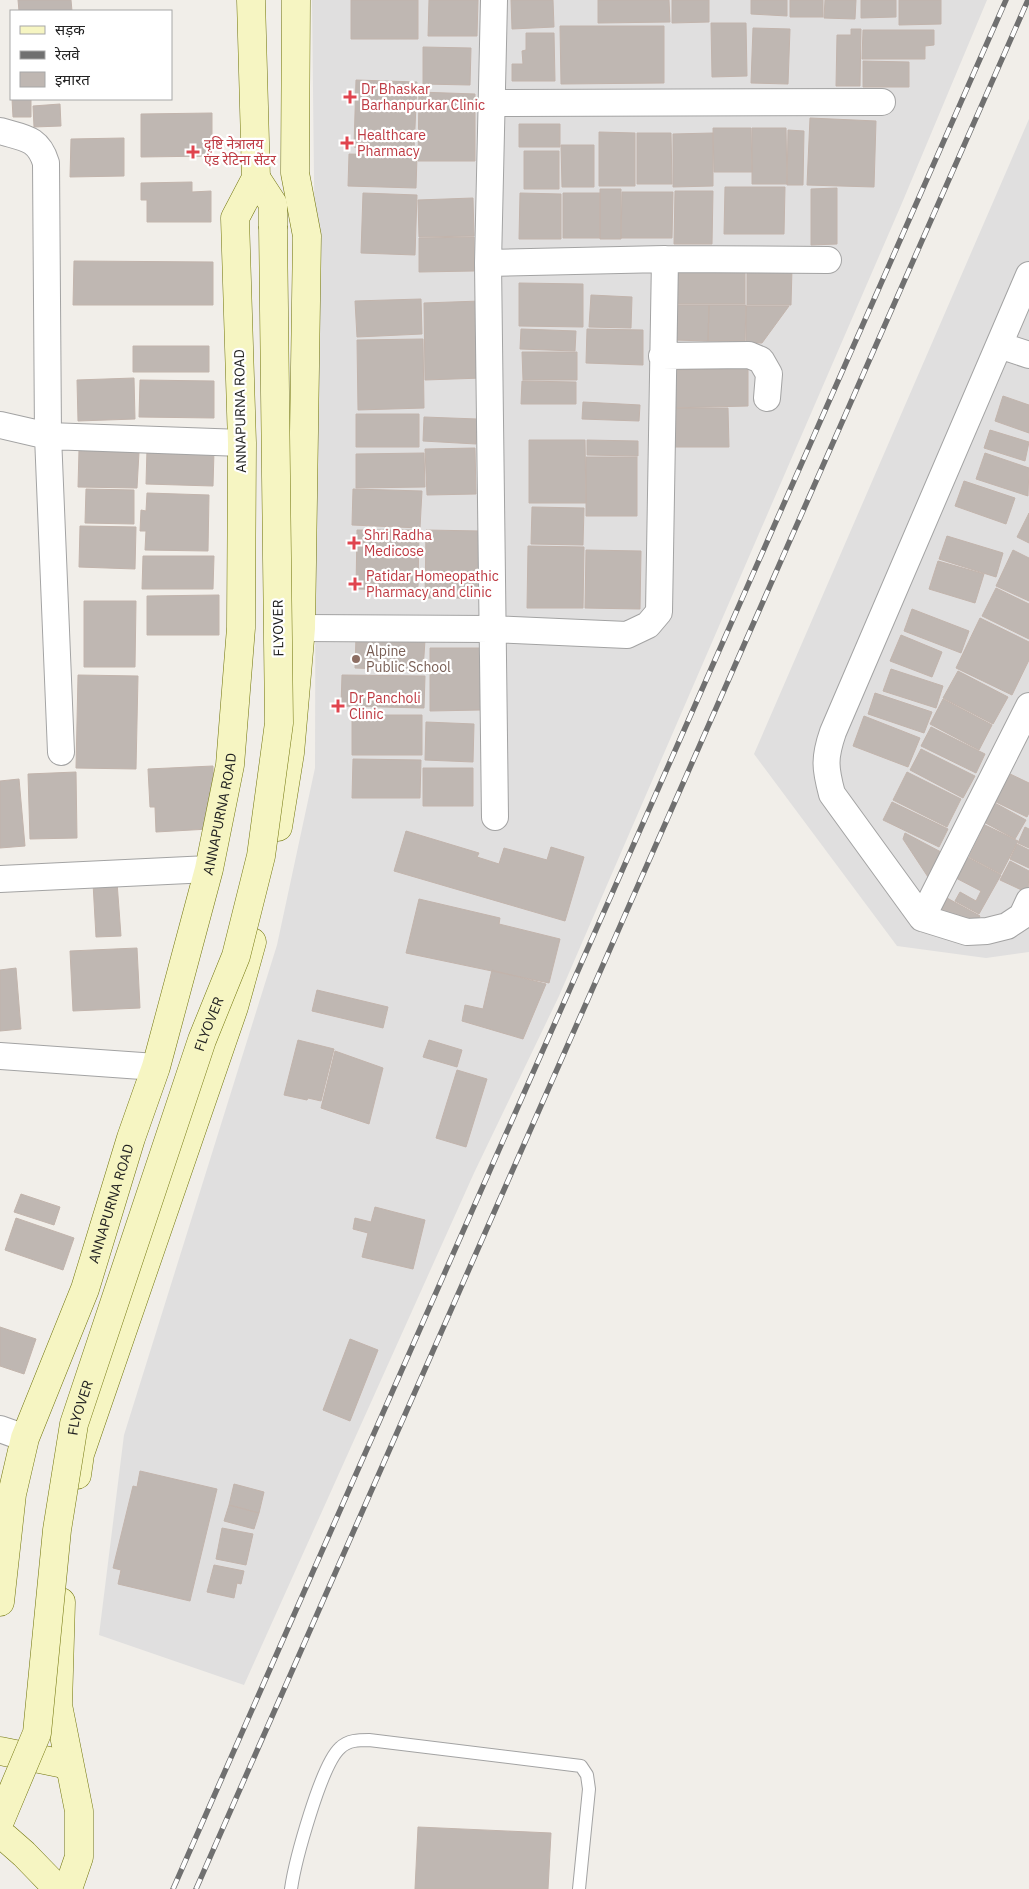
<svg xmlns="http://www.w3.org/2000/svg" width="1029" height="1889" font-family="'IBM Plex Sans','Noto Sans Devanagari',sans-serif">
  <rect width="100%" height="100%" fill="#f1eee9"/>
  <path fill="#e0dfdf" d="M312,0h675l-85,203 -343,793 -85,177 -230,512 -145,-50 25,-200 153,-490 38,-177 1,-410z
    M1029,119v833l-43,6 -89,-12 -143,-192z"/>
  <path fill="#bfb7b2" stroke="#c2b4ac" d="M18,0h53l1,11h-53z
    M351,0h67v39h-67z
    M429,0h49l-1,36h-49z
    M511,0h42l1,27 -42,2z
    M598,0h71l1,22 -72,1z
    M672,0h37v22l-37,1z
    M751,0h36v16l-36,-2z
    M790,0h33v17h-33z
    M825,0h31l-1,19 -31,-1z
    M861,0h35v17l-35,1z
    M899,0h42v24l-42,1z
    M711,23h35l1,53 -35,1z
    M560,26h104v57l-103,1z
    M753,28l37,1 -2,55 -37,-1z
    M851,29h10l-1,57h-24l1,-51h14z
    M863,30h71v15l-9,1v13h-63z
    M526,33h28l1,48h-43v-17h11l-1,-13 4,-1z
    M423,47l48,1 -1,37 -47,-1z
    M863,61l46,1v25h-46z
    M356,80l61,2 -3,68 -60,-3z
    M419,92l56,2v67h-57z
    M12,99h19v18h-18z
    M60,104l1,22 -27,1 -1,-21z
    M212,113v43l-71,1v-43z
    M810,118l66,3 -2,66 -67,-2z
    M519,124h41v23h-41z
    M713,128h38l1,44h-38z
    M752,128h34l1,56h-35z
    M788,130l16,1 -1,54h-16z
    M599,132l36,1v53h-36z
    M637,133h34l1,51h-35z
    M713,133v53l-40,1v-53z
    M124,138v38l-54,1 1,-38z
    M561,145h33v42h-32z
    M524,151h35v38h-35z
    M349,154l68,2 -1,32 -68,-2z
    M192,182v10l19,-1v31h-64v-22h-6v-17z
    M725,187h60l-1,47h-60z
    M837,188v56l-26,1v-56z
    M600,189h21v50h-21z
    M675,191h38l-1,53h-38z
    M622,192h51l-1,46h-51z
    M363,193l54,2 -2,60 -54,-2z
    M520,193l41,1v45h-42z
    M563,193h37v45h-37z
    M473,198l1,38 -55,1 -1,-37z
    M474,237v34l-55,1v-34z
    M74,261l139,1v43h-140z
    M670,267h75v37h-75z
    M747,268h45l-1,37h-44z
    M519,283l64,1v43l-64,-1z
    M591,295l41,2 -1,31 -42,-1z
    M421,299l1,35 -65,3 -2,-36z
    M480,301l2,77 -57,2 -1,-77z
    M673,305h36l-1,36 -35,-1z
    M709,305h37l-1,36h-37z
    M746,306h43l-27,37h-16z
    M521,329l55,2 -1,20 -55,-2z
    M587,329l56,1v35l-57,-2z
    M423,339l1,69 -66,2 -1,-70z
    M133,346h76v26h-76z
    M522,352h55v28h-54z
    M748,368v38l-78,2 -1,-38z
    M134,378l1,41 -57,2 -1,-41z
    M140,380l74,1v37l-75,-1z
    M522,381l54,1v22h-55z
    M1003,396l26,9v28l-34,-12z
    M583,402l57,3 -1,16 -57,-2z
    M670,408h58l1,39h-59z
    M356,414h63v33h-63z
    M424,417l53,2 -1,25 -53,-3z
    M990,430l39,12 -4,19 -41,-13z
    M529,440h56l1,63h-57z
    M587,440l51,1v15l-51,-1z
    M475,448l1,46 -49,1 -2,-46z
    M147,449l67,2 -1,35 -67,-2z
    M79,450l60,2 -2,36 -59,-1z
    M424,453l1,34 -69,1v-34z
    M985,453l44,15 -1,28 -52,-17z
    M586,457h51v59h-51z
    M964,481l51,17 -9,26 -51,-18z
    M86,489l48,1v34l-49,-1z
    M353,489l69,2 -2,37 -68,-3z
    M147,493l62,2 -1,56 -63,-1 1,-19h-6l1,-21 5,1z
    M532,507l52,1 -1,37 -52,-1z
    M1029,513v30l-12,-6z
    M80,526l56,1 -1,42 -56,-2z
    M357,530h62l-1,60 -62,-1z
    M426,530l54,1v67h-55z
    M947,536l56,17 -7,24 -57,-18z
    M528,546l56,1 -1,61h-56z
    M586,550l55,1 -1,58 -55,-1z
    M1013,550l16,8v43l-33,-15z
    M143,556h71l-1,33h-71z
    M938,561l46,13 -9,29 -46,-14z
    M996,588l33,16v35l-47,-23z
    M219,595v40h-72v-39z
    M84,601h52l-1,66h-51z
    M912,609l57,22 -8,22 -57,-22z
    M980,618l49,24v18l-17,35 -56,-27z
    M901,635l41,17 -10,25 -42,-16z
    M356,637l69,3 -2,31 -68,-3z
    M430,648h51v62l-51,1z
    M891,669l52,17 -7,22 -53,-17z
    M958,671l50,26 -15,27 -50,-26z
    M78,675l60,1 -2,93 -60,-1z
    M342,675l83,1 -1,32 -83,-2z
    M875,693l57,19 -8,21 -56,-19z
    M943,699l49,26 -13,25 -49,-26z
    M352,715h70v40h-70z
    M864,716l56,22 -12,29 -55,-21z
    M426,722l48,2 -1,38 -48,-2z
    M931,727l54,27 -9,19 -55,-27z
    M921,749l54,27 -12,22 -53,-28z
    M353,759l68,1 -1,38h-68z
    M213,766l1,38h-6l1,25 -53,3 -1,-25h-5l-2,-38z
    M423,768h50v38h-50z
    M76,772l1,66 -47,1 -2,-65z
    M907,772l54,27 -14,28 -54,-27z
    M1008,773l21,10v30l-2,4 -33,-16z
    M19,779l6,67 -25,2v-67z
    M892,802l56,27 -9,18 -56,-27z
    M993,802l33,18 -11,19 -33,-18z
    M985,825l33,16 -17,33 -32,-17z
    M1025,827l4,2v19l-11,-5z
    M406,831l73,22 -2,4 22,7 5,-16 43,12 4,-13 33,10 -19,64 -171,-50z
    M905,833l36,19 -13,25 -25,-38z
    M1017,844l12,6v18l-19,-9z
    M965,856l36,19 -22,39 -24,-13 5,-9 16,9 5,-10 -27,-14z
    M1010,861l19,10 -1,22 -28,-13z
    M117,882l4,54 -25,1 -3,-54z
    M947,898l33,18 -14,26 -33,-19z
    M419,899l81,19 -1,6 61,15 -11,44 -143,-30z
    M137,948l3,60 -67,3 -3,-60z
    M16,968l5,61 -21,2v-61z
    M492,970l54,14 -23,55 -61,-18 3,-16 18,4z
    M317,990l71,17 -5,21 -71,-17z
    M298,1040l36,9 -13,52 -13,-3 -1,2 -23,-5z
    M429,1040l33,10 -5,17 -34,-10z
    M335,1051l48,17 -14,56 -48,-16z
    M457,1070l30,9 -21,68 -30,-9z
    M21,1194l39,13 -6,18 -40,-13z
    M375,1207l50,13 -12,49 -51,-12 6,-24 -15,-4 2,-11 16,4z
    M16,1218l58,20 -11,32 -58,-20z
    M0,1327l36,12 -12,35 -24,-8z
    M350,1339l28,11 -28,71 -27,-11z
    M140,1471l77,18 -27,112 -72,-17 3,-14 -8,-2 20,-82 4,1z
    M234,1484l30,8 -5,21 -30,-8z
    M229,1505l30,8 -5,16 -30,-8z
    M222,1528l31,6 -7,31 -30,-6z
    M214,1565l30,6 -3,13 -4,-1 -3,15 -27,-6z
    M418,1827l133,6 -3,56h-133z"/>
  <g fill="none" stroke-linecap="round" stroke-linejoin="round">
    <g stroke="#a3a3a3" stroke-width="14">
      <path id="lane" d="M291,1889c4,-28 30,-124 49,-141 8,-8 19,-8 29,-8l212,26 6,9 2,14 -10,100"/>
    </g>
    <g stroke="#a3a3a3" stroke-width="28">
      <path id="street" d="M494,0l-6,263 7,554
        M491,103l391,-1
        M0,131c23,7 38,6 46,32l2,273 13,316
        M488,263l177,-4 163,1
        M1029,275l-196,457c-9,26 -8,36 -1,62l90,124 45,14 20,-1 20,-5 15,-10 7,-15
        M999,345l30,10
        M662,356l87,-1 12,5 8,14 -2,24
        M0,425l48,11 194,7
        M301,628l191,1 135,6 21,-10 11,-13 6,-353
        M0,879l209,-10
        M922,918l107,-212
        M0,1056l156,11
        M0,1429l25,9"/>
    </g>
    <g stroke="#71750c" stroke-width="29">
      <g id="secondary">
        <path d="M256,178l17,26v22"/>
        <path d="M278,827l12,-74 11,-125 6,-392 -12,-63 1,-173"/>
        <path d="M77,1475l3,-21 154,-447 18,-65"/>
        <path id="s1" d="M0,1602l12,-108 13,-56 60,-149 46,-151 25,-71 53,-198 21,-104 11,-137 1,-185 -7,-225 21,-40 -5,-178"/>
        <path d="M61,1602l-3,103 21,106v46l-11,32"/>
        <path d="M0,1751l69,14"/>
        <path d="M0,1833l24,21 34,35"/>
      </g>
    </g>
    <use href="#lane" stroke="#fff" stroke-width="12"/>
    <use href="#street" stroke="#fff" stroke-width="26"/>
    <use href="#secondary" stroke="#f6f5c2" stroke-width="28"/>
    <g stroke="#707070" stroke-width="5.5">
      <path id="rail" d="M173,1889l833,-1889
        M196,1889l832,-1889"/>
    </g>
    <use href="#rail" stroke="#fff" stroke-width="4" stroke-dasharray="11" stroke-linecap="butt"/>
    <g stroke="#71750c" stroke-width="29" stroke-linecap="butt">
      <g id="secondary-bridge">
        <path id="s2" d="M0,1821l37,-88 20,-203 17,-106 128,-384 34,-84 25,-100 18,-133 -6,-497"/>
      </g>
    </g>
    <use href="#secondary-bridge" stroke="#f6f5c2" stroke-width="28"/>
  </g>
  <g fill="#e0444e" stroke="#fff" stroke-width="2">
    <path d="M347.5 89.5h5v5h5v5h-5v5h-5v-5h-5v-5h5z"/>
    <path d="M344.5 135.5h5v5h5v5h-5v5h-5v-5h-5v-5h5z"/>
    <path d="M190.5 144.5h5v5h5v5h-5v5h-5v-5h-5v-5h5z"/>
    <path d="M351.5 535.5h5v5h5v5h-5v5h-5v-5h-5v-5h5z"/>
    <path d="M352.5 576.5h5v5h5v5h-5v5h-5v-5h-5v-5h5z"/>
    <path d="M335.5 698.5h5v5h5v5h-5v5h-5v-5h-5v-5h5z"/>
  </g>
  <circle fill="#8d6e63" stroke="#fff" stroke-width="2" cx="356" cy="659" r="5"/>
  <g text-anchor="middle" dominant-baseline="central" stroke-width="4.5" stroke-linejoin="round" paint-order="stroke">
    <g font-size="14" fill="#be3a42" stroke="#fff" text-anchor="start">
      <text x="361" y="89">Dr Bhaskar<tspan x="361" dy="16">Barhanpurkar Clinic</tspan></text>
      <text x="357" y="135">Healthcare<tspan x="357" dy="16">Pharmacy</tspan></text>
      <text x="204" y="144">दृष्टि नेत्रालय<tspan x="204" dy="16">एंड रेटिना सेंटर</tspan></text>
      <text x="364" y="535">Shri Radha<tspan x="364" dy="16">Medicose</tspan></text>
      <text x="366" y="576">Patidar Homeopathic<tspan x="366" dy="16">Pharmacy and clinic</tspan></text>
      <text x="349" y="698">Dr Pancholi<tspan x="349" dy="16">Clinic</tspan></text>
    </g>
    <g font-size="14" fill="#222" stroke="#fff">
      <text transform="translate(240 411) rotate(-91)">ANNAPURNA ROAD</text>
      <text transform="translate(278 628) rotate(-91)">FLYOVER</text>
      <text stroke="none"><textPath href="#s1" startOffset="821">ANNAPURNA ROAD</textPath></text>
      <text stroke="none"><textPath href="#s2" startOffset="829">FLYOVER</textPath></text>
      <text stroke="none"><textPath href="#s1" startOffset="416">ANNAPURNA ROAD</textPath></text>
      <text stroke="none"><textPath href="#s2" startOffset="424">FLYOVER</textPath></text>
    </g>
    <g font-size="14" fill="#785e54" stroke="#fff" text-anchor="start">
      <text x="366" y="651">Alpine<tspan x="366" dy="16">Public School</tspan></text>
    </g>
  </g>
  <rect x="10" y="10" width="162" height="90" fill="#ffffff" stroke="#a7a7a7"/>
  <rect x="20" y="26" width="25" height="8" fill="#f6f5c2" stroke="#a7a7a7"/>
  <text x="55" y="35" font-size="15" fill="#222222">सड़क</text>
  <rect x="20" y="51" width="25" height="8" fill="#707070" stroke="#a7a7a7"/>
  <text x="55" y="60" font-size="15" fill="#222222">रेलवे</text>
  <rect x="20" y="72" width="25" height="15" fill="#bfb7b2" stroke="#a7a7a7"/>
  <text x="55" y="85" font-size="15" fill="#222222">इमारत</text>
</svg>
